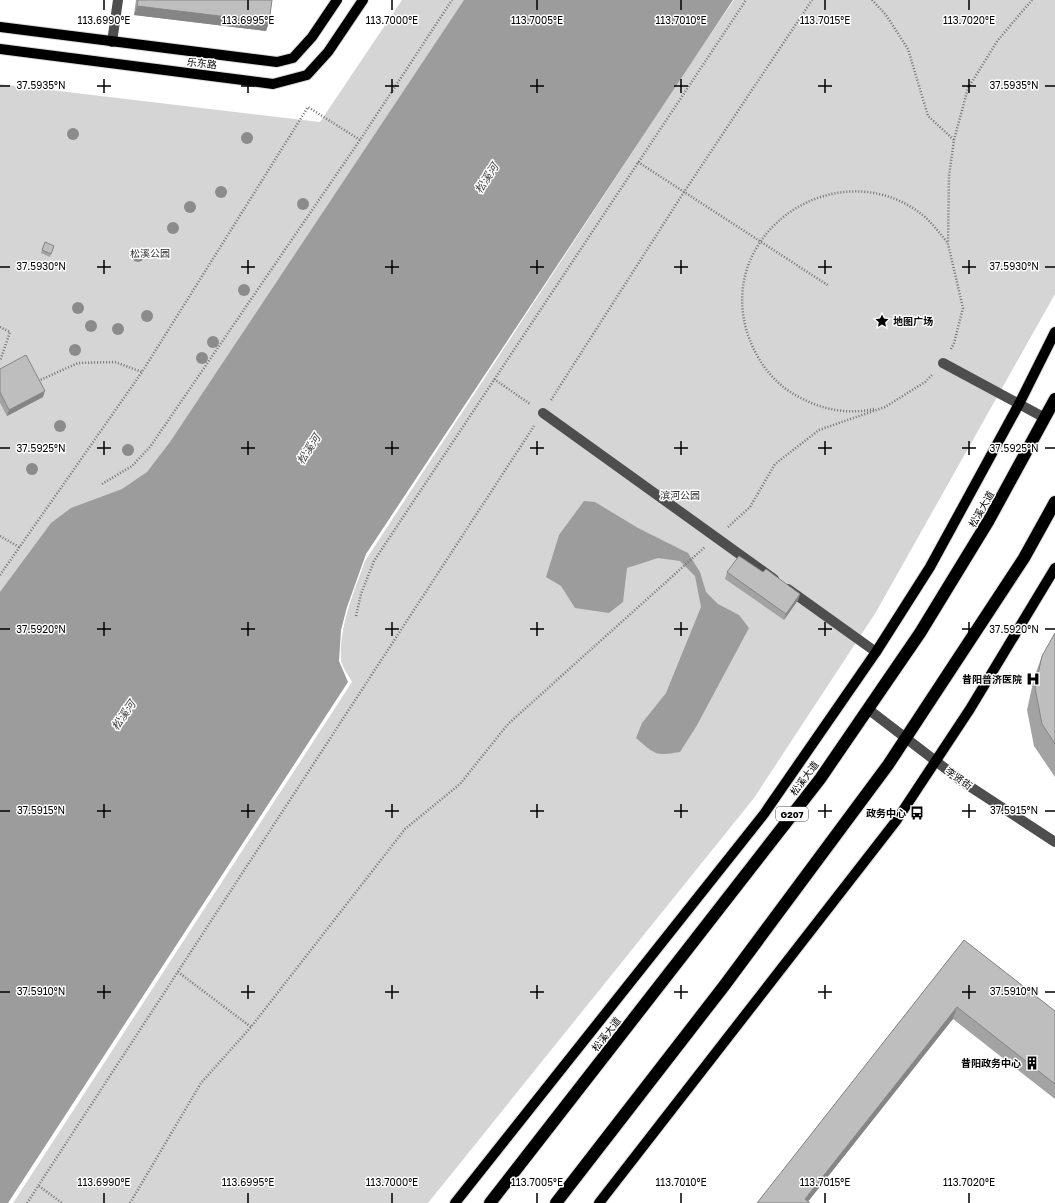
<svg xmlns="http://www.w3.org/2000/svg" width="1055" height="1203" font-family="'Golos Text','Noto Sans SC',sans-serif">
  <rect width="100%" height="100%" fill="#fff"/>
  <path fill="#d5d5d5" d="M402,0h91l-295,456 -198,172v-544l320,38z
    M734,0h321v294l-179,318 -122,186 -326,405h-415l339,-521c-3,-6 -10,-15 -11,-22 -2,-34 13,-68 24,-99l323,-494z"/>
  <path fill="#9c9c9c" d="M464,0h269l-367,554 -19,53 -6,23 -2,31 9,21 -340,521h-8v-611l51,-69 20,-15 51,-19 25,-17 23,-30z
    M584,501l11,1 43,26 50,25 12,19 6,20 12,12 21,11 10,13 -53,99 -16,25c-25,4 -24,3 -44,-14l6,-15 24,-30 35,-86 -6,-31 -15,-15 -22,-3 -31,10 -4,34 -14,11 -34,-5 -14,-22 -15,-9 13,-42z"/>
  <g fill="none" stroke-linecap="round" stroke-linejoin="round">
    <g stroke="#dbdbdb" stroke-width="12">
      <path id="major" d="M0,27l277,35 16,-4 19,-21 25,-37
        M0,49l273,35 34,-9 21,-23 35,-52
        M455,1203l309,-389 112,-162 54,-85 89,-163 36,-72
        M599,1203l297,-382 74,-112 85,-141"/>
    </g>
    <g stroke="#dbdbdb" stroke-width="14">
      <path id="highway" d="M490,1203l330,-424 100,-146 69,-113 66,-121
        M556,1203l168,-217 164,-221 136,-207 31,-56"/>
    </g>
    <path stroke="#707070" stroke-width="2.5" stroke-dasharray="1 2" stroke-linecap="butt" d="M872,0l14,15 22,34 20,67 26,24
      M638,162l191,124
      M0,327l10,5 -10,29
      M951,349l3,-6 9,-35 -15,-64 1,-68 5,-36 14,-52 30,-48 34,-40
      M494,379l36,25
      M38,381l40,-18 37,-1 27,10
      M551,400l133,-208 128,-192
      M874,409c-31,7 -62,-2 -88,-20 -19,-14 -32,-35 -39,-57 -31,-103 94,-183 177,-116 9,8 16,18 24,27
      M102,484l30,-18 18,-19 210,-307 92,-140
      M728,527l22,-20 25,-43 44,-34 66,-23 40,-25 8,-8
      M0,536l19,11
      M0,575l142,-203 166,-265 52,33
      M356,616l5,-22 13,-33 372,-561
      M178,972l73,55
      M39,1186l23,17
      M27,1203l507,-777
      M130,1203l71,-120 50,-56 154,-198 55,-45 48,-60 197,-177"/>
    <path stroke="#4e4e4e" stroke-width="10" d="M112,42l6,-42
      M943,363l102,55
      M543,413l231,166
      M788,589l88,63
      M868,709l95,73 92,60"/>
    <use href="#major" stroke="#000" stroke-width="10"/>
    <use href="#highway" stroke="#000" stroke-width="12"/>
  </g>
  <g fill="#8b8b8b">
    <circle cx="73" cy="134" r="6"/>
    <circle cx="247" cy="138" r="6"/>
    <circle cx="221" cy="192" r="6"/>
    <circle cx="303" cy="204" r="6"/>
    <circle cx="190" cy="207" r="6"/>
    <circle cx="173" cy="228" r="6"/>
    <circle cx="138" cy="256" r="6"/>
    <circle cx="244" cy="290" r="6"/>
    <circle cx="78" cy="308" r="6"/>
    <circle cx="147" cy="316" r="6"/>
    <circle cx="91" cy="326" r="6"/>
    <circle cx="118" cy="329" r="6"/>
    <circle cx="213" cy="342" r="6"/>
    <circle cx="75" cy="350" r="6"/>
    <circle cx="202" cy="358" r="6"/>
    <circle cx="60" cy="426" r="6"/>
    <circle cx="128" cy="450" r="6"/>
    <circle cx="32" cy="469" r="6"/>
  </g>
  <path fill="#a3a3a3" d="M136,0h136l-3,22 -3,9 -132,-16z
    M45,242l9,4 -4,11 -9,-4z
    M0,369l43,28 -36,19 -7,-13z
    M727,572h36l37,22 -2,6 -14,20 -59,-41z
    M1055,633v144l-21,-31 -7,-36 7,-32 8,-22z
    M964,940l91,71v88l-102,-80 -196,184z"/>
  <path fill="#858585" d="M137,6l132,16 -3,9 -132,-16z
    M45,391l-2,6 -36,19 2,-6z
    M800,594l-2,6 -14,20 2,-6z
    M957,1007l-4,12 -146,184 -2,-4z"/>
  <path fill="#bebebe" stroke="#858585" d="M138,0h134l-3,22 -132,-16z
    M45,242l9,4 -3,8 -9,-4z
    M26,355l19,36 -36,19 -9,-18v-23z
    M739,556l24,16 3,-3 34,25 -14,20 -59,-42z
    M1055,633v111l-13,-20 -7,-36 7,-32z
    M964,940l91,71v73l-98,-77 -152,192 5,4h-53z"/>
  <path fill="none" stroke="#000" stroke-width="1.5" d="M104,0v10M248,0v10M392,0v10M537,0v10M681,0v10M825,0v10M969,0v10M104,79v14M248,79v14M392,79v14M537,79v14M681,79v14M825,79v14M969,79v14M0,86h10M97,86h14M241,86h14M385,86h14M530,86h14M674,86h14M818,86h14M962,86h14M1045,86h10M104,260v14M248,260v14M392,260v14M537,260v14M681,260v14M825,260v14M969,260v14M0,267h10M97,267h14M241,267h14M385,267h14M530,267h14M674,267h14M818,267h14M962,267h14M1045,267h10M104,441v14M248,441v14M392,441v14M537,441v14M681,441v14M825,441v14M969,441v14M0,448h10M97,448h14M241,448h14M385,448h14M530,448h14M674,448h14M818,448h14M962,448h14M1045,448h10M104,622v14M248,622v14M392,622v14M537,622v14M681,622v14M825,622v14M969,622v14M0,629h10M97,629h14M241,629h14M385,629h14M530,629h14M674,629h14M818,629h14M962,629h14M1045,629h10M104,804v14M248,804v14M392,804v14M537,804v14M681,804v14M825,804v14M969,804v14M0,811h10M97,811h14M241,811h14M385,811h14M530,811h14M674,811h14M818,811h14M962,811h14M1045,811h10M104,985v14M248,985v14M392,985v14M537,985v14M681,985v14M825,985v14M969,985v14M0,992h10M97,992h14M241,992h14M385,992h14M530,992h14M674,992h14M818,992h14M962,992h14M1045,992h10M104,1193v10M248,1193v10M392,1193v10M537,1193v10M681,1193v10M825,1193v10M969,1193v10"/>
  <defs>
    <g id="sight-bare" transform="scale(1.08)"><path d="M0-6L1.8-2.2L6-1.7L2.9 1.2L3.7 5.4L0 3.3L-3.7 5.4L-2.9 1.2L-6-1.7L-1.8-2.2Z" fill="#000" stroke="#fff" stroke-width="2.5" paint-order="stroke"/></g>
    <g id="hospital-bare" transform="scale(1.08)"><path d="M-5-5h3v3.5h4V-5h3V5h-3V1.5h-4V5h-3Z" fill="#000" stroke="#fff" stroke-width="2.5" paint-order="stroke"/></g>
    <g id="bus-bare" transform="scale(1.08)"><path d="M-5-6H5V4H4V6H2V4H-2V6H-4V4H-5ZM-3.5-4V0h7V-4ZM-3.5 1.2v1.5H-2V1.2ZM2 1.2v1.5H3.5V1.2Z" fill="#000" stroke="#fff" stroke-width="2.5" paint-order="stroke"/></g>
    <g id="building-bare" transform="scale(1.08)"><path d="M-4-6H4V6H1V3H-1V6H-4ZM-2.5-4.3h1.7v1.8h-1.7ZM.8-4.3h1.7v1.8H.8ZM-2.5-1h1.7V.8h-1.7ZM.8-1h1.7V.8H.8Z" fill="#000" stroke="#fff" stroke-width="2.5" paint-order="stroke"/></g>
  </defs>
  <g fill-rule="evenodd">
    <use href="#sight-bare" x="882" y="321"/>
    <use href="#hospital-bare" x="1033" y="679"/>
    <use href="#bus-bare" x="917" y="813"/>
    <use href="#building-bare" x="1032" y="1063"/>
  </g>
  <g text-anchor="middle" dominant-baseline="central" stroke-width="3" stroke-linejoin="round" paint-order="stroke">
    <rect fill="#fff" stroke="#4c4c4c" stroke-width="1" x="776" y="807" width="32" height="14" rx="3"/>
    <g font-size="9" font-weight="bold" fill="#000">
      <text x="792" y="814">G207</text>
    </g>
    <g font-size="10" fill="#000" stroke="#fff">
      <text transform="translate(202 63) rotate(7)">乐东路</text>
      <text transform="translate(981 509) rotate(-60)">松溪大道</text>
      <text transform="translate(804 778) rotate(-53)">松溪大道</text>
      <text transform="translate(959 778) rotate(36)">李贤街</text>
      <text transform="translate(606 1034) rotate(-52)">松溪大道</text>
    </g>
    <g font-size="10" fill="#2c2c2c" stroke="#fff">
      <text x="150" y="253">松溪公园</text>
      <text x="680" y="495">滨河公园</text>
    </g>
    <g font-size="10" font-weight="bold" fill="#000" stroke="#fff" text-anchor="end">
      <text x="893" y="321" text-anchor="start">地图广场</text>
      <text x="1022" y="679">昔阳普济医院</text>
      <text x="906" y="813">政务中心</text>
      <text x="1021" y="1063">昔阳政务中心</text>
    </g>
    <g font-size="11" font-style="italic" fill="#3d3d3d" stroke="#fff">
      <text transform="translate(486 178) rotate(-57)">松溪河</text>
      <text transform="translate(308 449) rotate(-57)">松溪河</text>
      <text transform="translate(123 715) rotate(-55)">松溪河</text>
    </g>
  </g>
  <g font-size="10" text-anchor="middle" fill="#000" stroke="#fff" stroke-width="3" stroke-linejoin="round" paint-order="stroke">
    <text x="104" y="24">113.6990°E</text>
    <text x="248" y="24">113.6995°E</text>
    <text x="392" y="24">113.7000°E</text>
    <text x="537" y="24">113.7005°E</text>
    <text x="681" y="24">113.7010°E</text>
    <text x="825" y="24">113.7015°E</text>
    <text x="969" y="24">113.7020°E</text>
    <text x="41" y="89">37.5935°N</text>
    <text x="1014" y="89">37.5935°N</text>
    <text x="41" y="270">37.5930°N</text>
    <text x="1014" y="270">37.5930°N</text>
    <text x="41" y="452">37.5925°N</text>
    <text x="1014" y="452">37.5925°N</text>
    <text x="41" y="633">37.5920°N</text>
    <text x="1014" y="633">37.5920°N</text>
    <text x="41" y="814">37.5915°N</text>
    <text x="1014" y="814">37.5915°N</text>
    <text x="41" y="995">37.5910°N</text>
    <text x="1014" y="995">37.5910°N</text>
    <text x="104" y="1186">113.6990°E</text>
    <text x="248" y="1186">113.6995°E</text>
    <text x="392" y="1186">113.7000°E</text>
    <text x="537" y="1186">113.7005°E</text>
    <text x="681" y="1186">113.7010°E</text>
    <text x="825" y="1186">113.7015°E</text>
    <text x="969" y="1186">113.7020°E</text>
  </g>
</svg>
